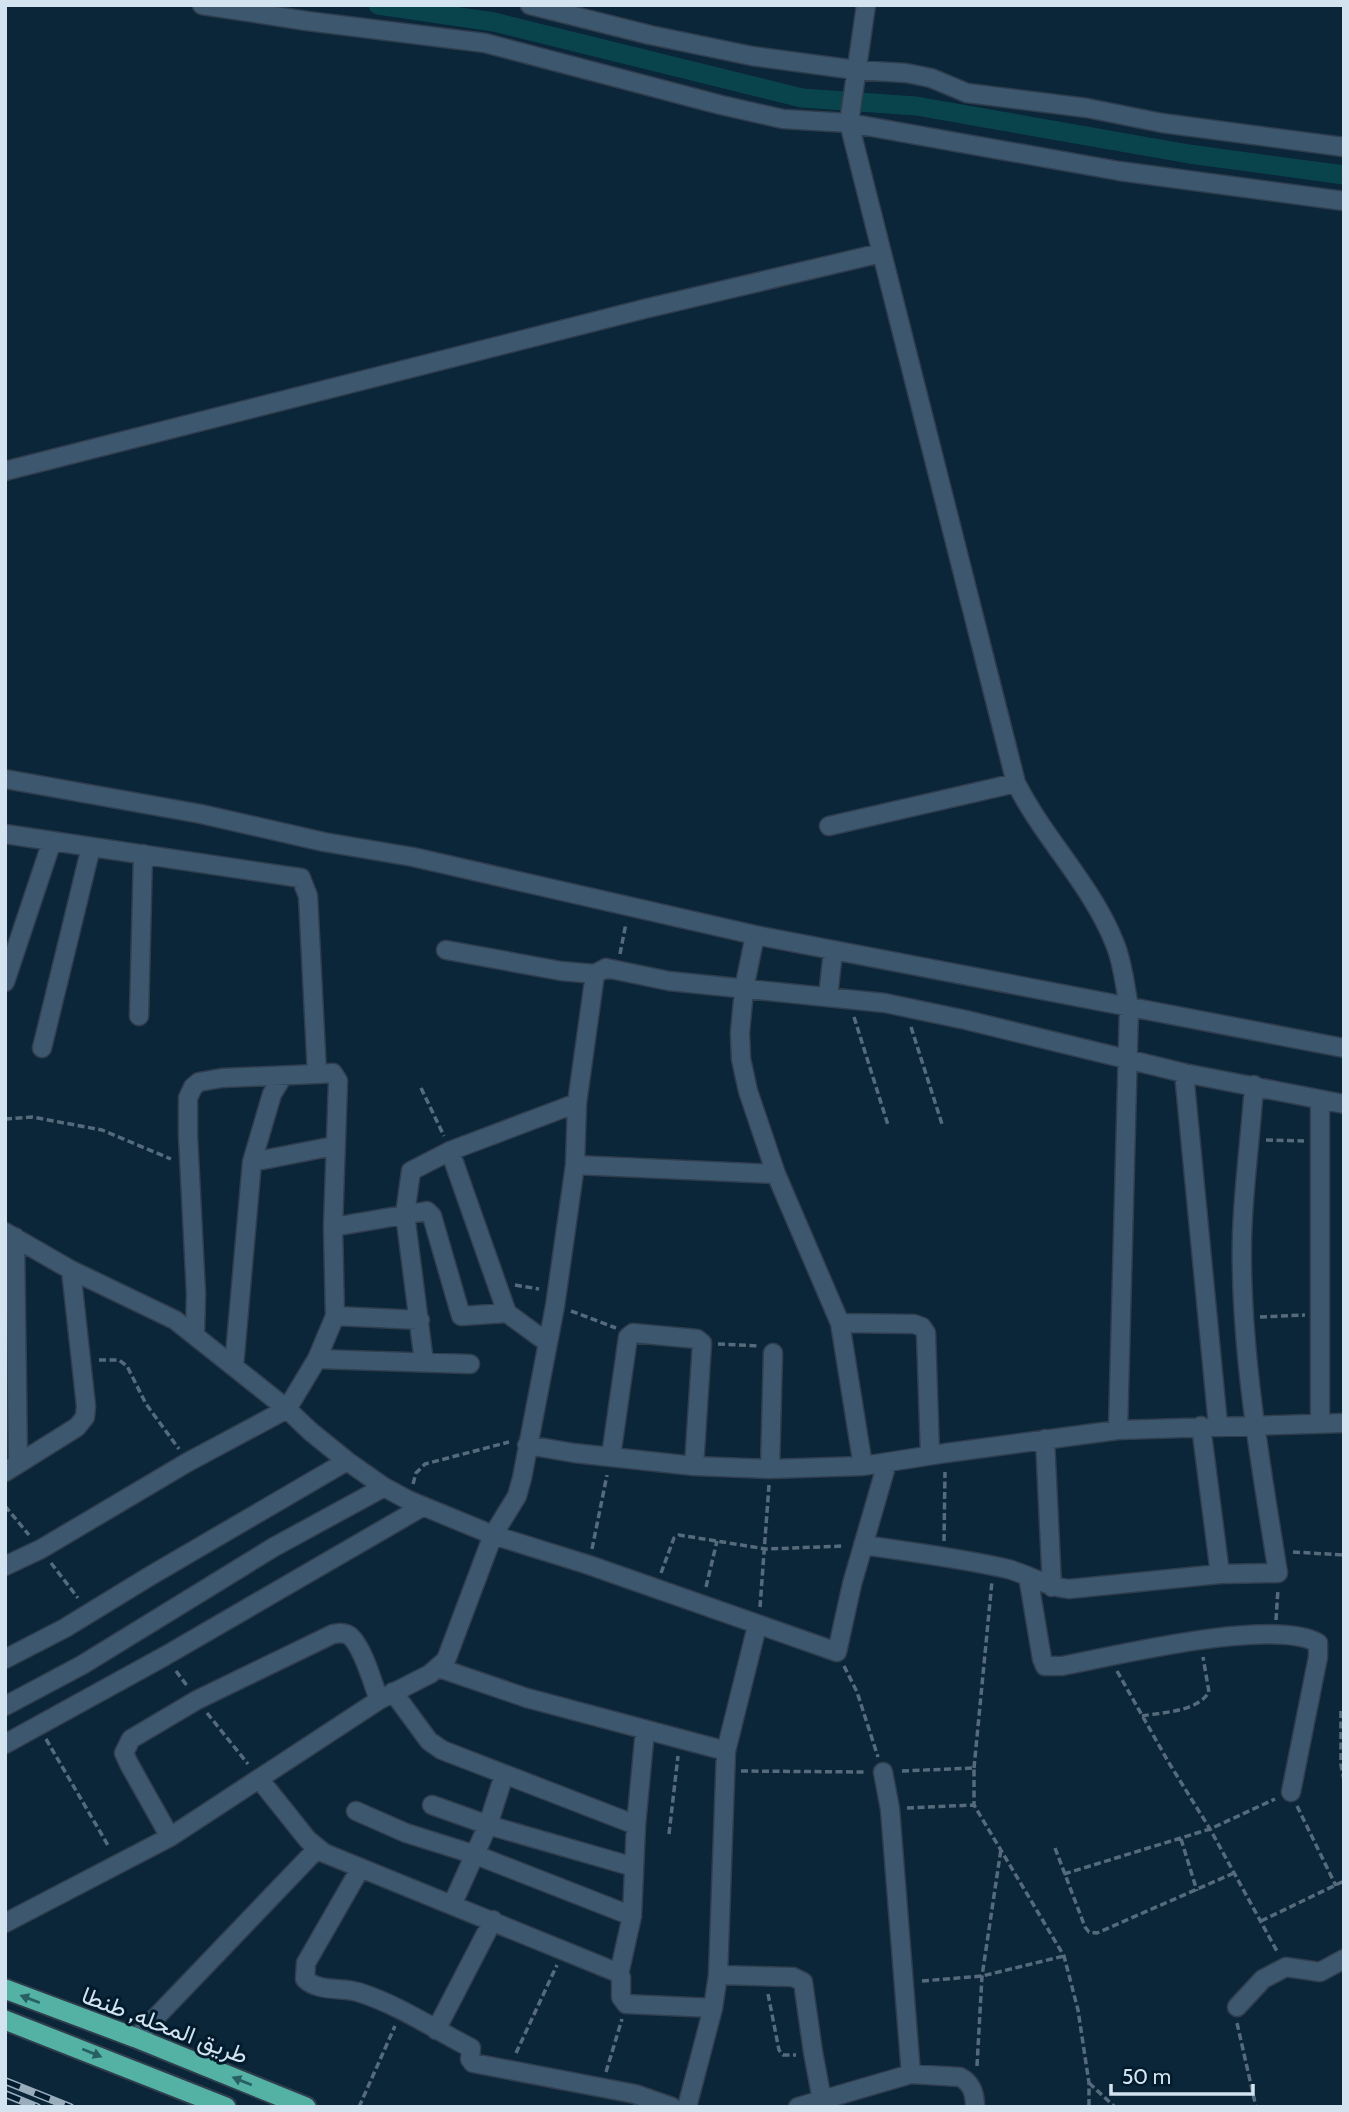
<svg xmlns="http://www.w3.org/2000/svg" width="1349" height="2112" font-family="Cabin,Vazirmatn,sans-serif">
  <rect width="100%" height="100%" fill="#0b2539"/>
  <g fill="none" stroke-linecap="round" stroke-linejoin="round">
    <path stroke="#09444d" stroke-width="19" d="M378,5l116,17 308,76 114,8 273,48 155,21"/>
    <g stroke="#2f3d4d" stroke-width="21">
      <path id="minor" d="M202,5l105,16 178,22 236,62 62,14 66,4 270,48 225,30
        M530,5l120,30 102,21 104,14 50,3 25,5 36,15 120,15 75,15 182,24
        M866,5l-17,118 167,660c28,56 76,102 99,161 8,19 10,43 14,63l-11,423
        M5,471l639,-162 237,-56
        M5,779l196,35 123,28 89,15 342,78 589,113
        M829,826l187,-43
        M5,834l296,44 7,18 9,178 16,-1 5,8 -5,146 2,89 -18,43 -30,50 -99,53 -147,87 -36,17
        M755,935l-11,54 -4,44 1,26 7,32 28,83 64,149 23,143
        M446,950l115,21 34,3 11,-6 63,13 216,22 81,17 218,53 160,31
        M5,982l47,-141
        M828,997l5,-46
        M139,1016l4,-162
        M42,1048l49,-201
        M1184,1073l34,352
        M1320,1100v323
        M450,1151l57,162 41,30
        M252,1162l20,-68 11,-18
        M575,1165l201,9
        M333,1227l94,-16 5,5 29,100 46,-3
        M5,1232l66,38 104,50 112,89 23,22 37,30 37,26 24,13 85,35 96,30 248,87 15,-68 35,-121
        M15,1237l3,227
        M335,1316l85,4
        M840,1323l74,1 8,3 4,6 4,122
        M195,1334l1,-40 -8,-158v-38l5,-11 6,-5 23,-4 95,-4
        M317,1359l153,5
        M424,1362l-19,-148 6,-43 39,-20 127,-48
        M234,1366l18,-204 82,-16
        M1201,1426l19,148
        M1045,1439l7,148
        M527,1445l47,8 120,13 76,3 93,-3 83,-13 172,-23 226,-7
        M611,1456l17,-119 5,-4 64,6 5,4 -8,123
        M770,1469l3,-116
        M5,1472l72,-45 8,-10 1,-11 -15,-136
        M863,1545c48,7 97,13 145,24 21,6 39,18 61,20l151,-15 58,-1c-16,-100 -34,-201 -36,-302 -2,-61 8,-124 12,-186
        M1028,1576l14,83 3,7h17c53,-10 211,-49 256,-23v14l-27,135
        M5,1659l60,-31 85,-52 197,-115
        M439,1668l88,30 199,53
        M393,1692l36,49 13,9 194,75
        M5,1706l77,-41 192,-118 110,-60
        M5,1744l160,-88 257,-149
        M883,1772l7,37 21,265
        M260,1780l48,60 16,13 292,119 5,5v20l5,7 87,4
        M432,1805l56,20 146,42
        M356,1811l50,22 70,22 156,61
        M170,1837l-41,-73 -5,-11 7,-14 66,-39 136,-66c6,-1 12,-2 17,2 13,11 23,48 29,64
        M360,1869l-54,94 -1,16c13,13 36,8 53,13 41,13 76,37 113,56l-1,11 3,4 162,31 37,13
        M452,1905l36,-80 16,-50
        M5,1923l165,-86 209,-137 51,-26 16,-14 47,-125 24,-39 5,-18 33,-172 20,-141 2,-62 18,-129
        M619,1974l13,-58 4,-91 9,-95
        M718,1975l75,2 10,5 10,70 9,48
        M1237,2007l26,-28 23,-12 34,5 24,-13
        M436,2030l57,-110
        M136,2038l181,-189
        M687,2107l26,-99 5,-33 8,-224 31,-125
        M798,2107l113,-33 49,3c12,6 15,17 15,30"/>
    </g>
    <g stroke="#2f3d4d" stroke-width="23">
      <path id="trunk" d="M5,1989l131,49 170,69
        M5,2020l221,87"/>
    </g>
    <path stroke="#556b7c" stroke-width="3.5" stroke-dasharray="7 3.5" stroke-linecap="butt" d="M620,954l6,-31
      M854,1017l34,108
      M911,1027l31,97
      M421,1088l23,48
      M5,1119l27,-2 70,13 69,29
      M1266,1140l38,1
      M515,1285l24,4
      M571,1311l45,17
      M1260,1317l45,-2
      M718,1344l41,2
      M99,1360h20l8,6 19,38 33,45
      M413,1484l3,-11 9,-9 84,-22
      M5,1506l24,29
      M944,1541l1,-69
      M592,1549l15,-74
      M1293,1552l51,3
      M51,1563l27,35
      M661,1573l13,-35 5,-3 87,14 78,-3
      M706,1587l11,-46
      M760,1607l9,-122
      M1276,1620l2,-31
      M844,1666l13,26 21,65
      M176,1671l12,16
      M1117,1671l52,92 41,66 68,124
      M1341,1711v54l3,15
      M207,1713l41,51
      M1142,1716c21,-4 55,-4 67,-24l-6,-35
      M46,1739l63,108
      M974,1768l18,-187
      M741,1771l125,1
      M902,1771l72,-3v37l90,151 14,54 11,73v24
      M1297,1806l39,80
      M907,1808l67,-3
      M669,1834l9,-78
      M1181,1839l16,52
      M1055,1848l30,79 4,5 8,1 137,-60
      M1064,1874l146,-45 65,-30
      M1261,1921l83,-40
      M922,1981l60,-5 82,-20
      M768,1994l11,56 4,5h13
      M1237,2023l19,84
      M516,2053l41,-88
      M977,2066l5,-90 19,-127
      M606,2072l16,-53
      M1089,2083l26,24
      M359,2107l36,-81"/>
    <use href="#minor" stroke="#3d586e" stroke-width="18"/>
    <use href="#trunk" stroke="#54b2a4" stroke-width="19"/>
    <g stroke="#99acbb" stroke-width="8">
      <path id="rail" d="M5,2081l65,26
        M5,2094l32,13"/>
    </g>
    <use href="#rail" stroke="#021c2e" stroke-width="5" stroke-dasharray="16" stroke-linecap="butt"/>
  </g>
  <defs><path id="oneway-solid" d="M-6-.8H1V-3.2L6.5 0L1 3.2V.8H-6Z" transform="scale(1.75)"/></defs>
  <g fill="#276063">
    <use href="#oneway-solid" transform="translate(30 1999) rotate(-159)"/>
    <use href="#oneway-solid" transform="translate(92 2053) rotate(22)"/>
    <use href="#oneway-solid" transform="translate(242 2081) rotate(-158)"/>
  </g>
  <g text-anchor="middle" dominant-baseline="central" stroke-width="6" stroke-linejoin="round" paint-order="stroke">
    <g font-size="24" fill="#d4e3f0" stroke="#021c2e">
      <text transform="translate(165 2025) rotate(21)">طريق المحله, طنطا</text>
    </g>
  </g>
  <rect width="1349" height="2112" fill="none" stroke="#d4e3f0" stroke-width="14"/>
  <path d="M1111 2084v10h142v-10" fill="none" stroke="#d4e3f0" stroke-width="3.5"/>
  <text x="1122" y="2084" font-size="21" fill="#d4e3f0" stroke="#021c2e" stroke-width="5" paint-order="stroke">50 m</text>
</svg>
